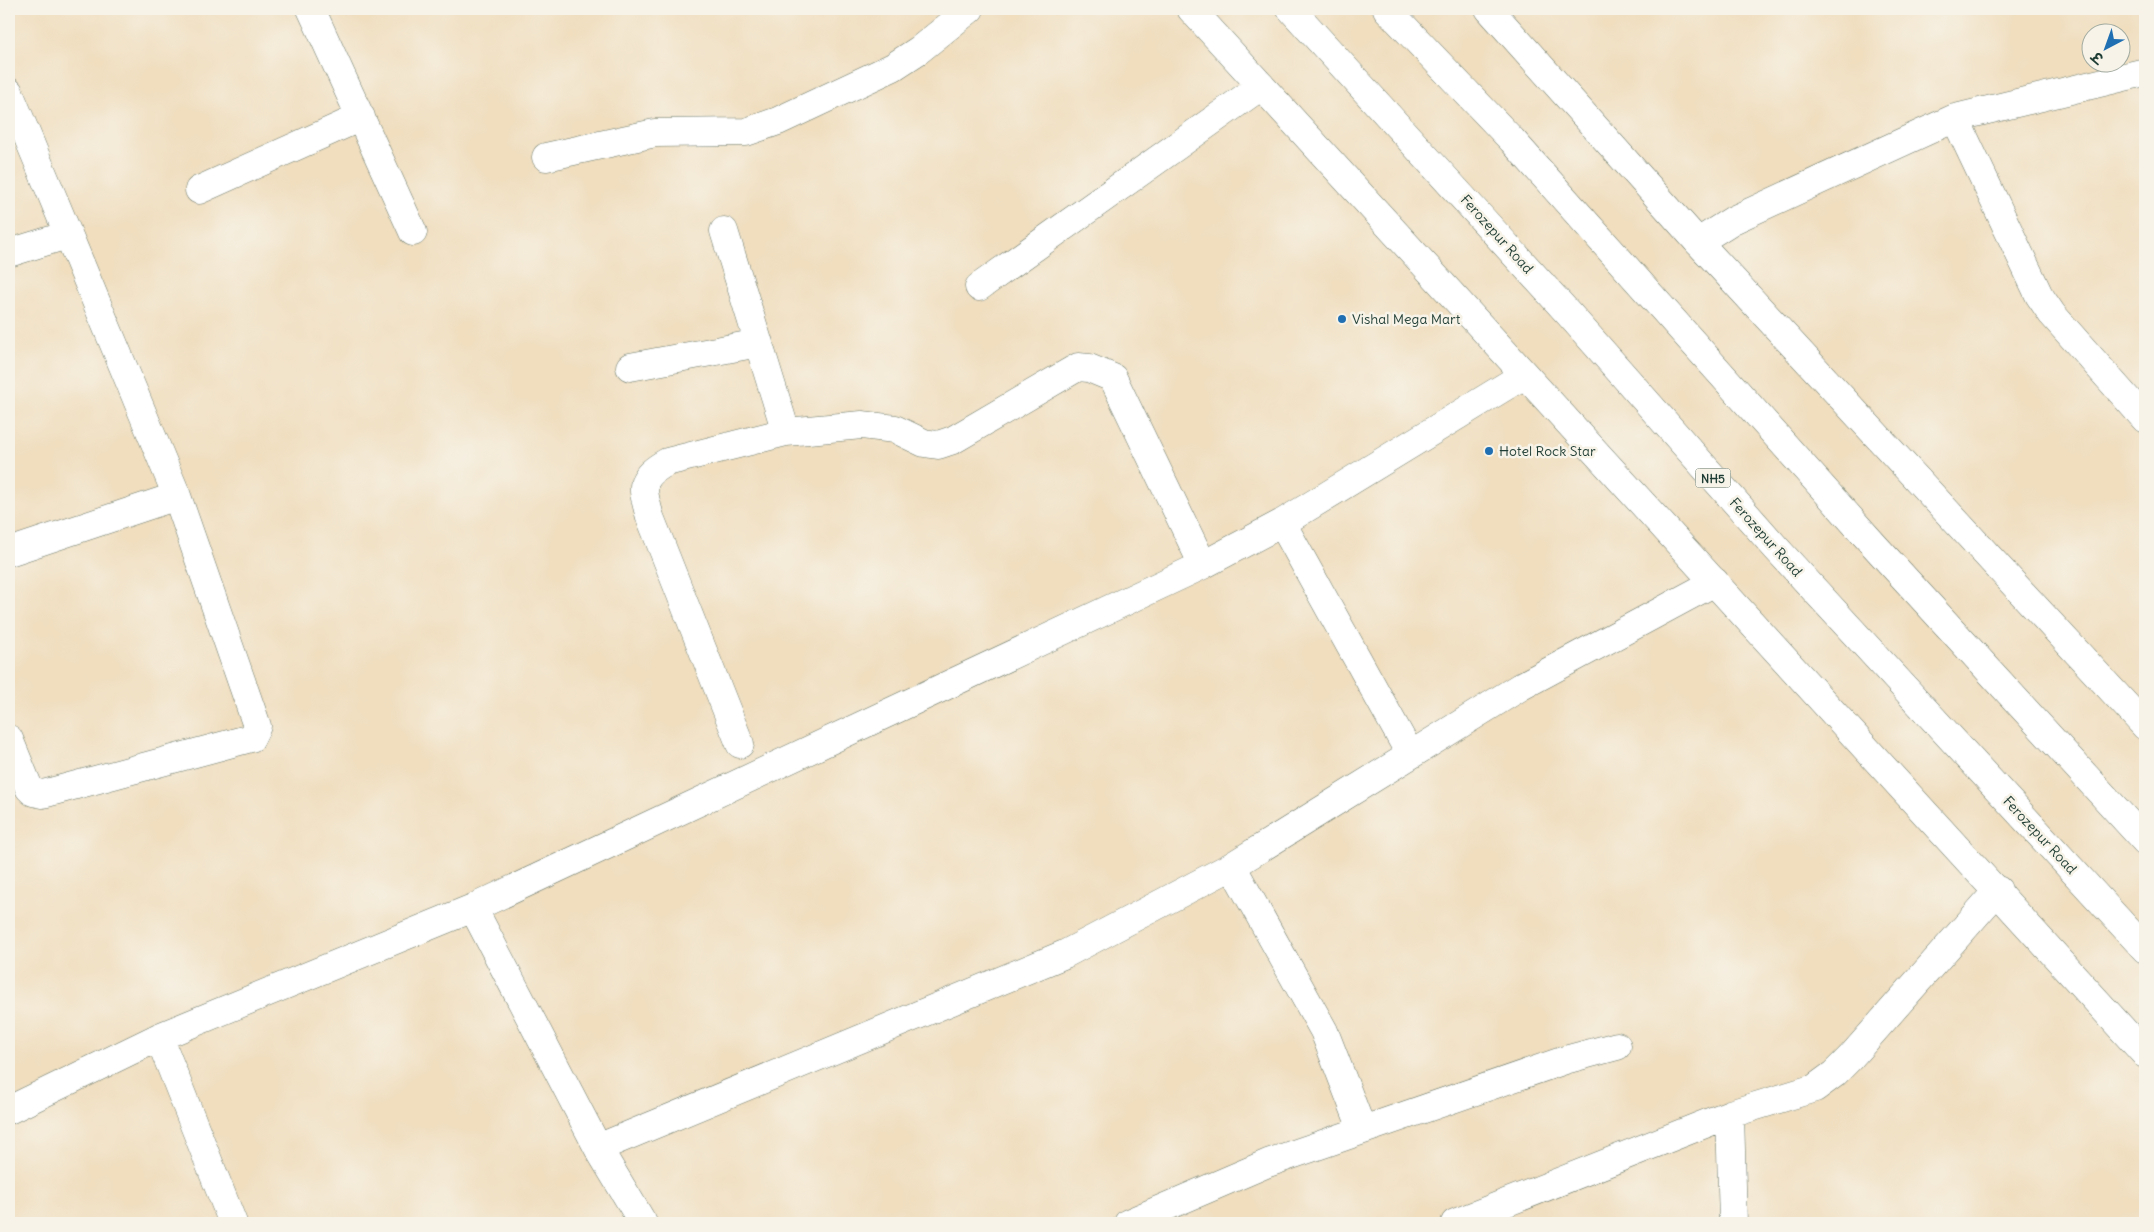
<svg xmlns="http://www.w3.org/2000/svg" width="2154" height="1232" font-family="Delius,'Playpen Sans Deva',sans-serif">
  <rect width="100%" height="100%" fill="#f7f3e8"/>
  <filter id="ink" filterUnits="userSpaceOnUse"><feTurbulence type="fractalNoise" baseFrequency=".02" numOctaves="2"/><feDisplacementMap in="SourceGraphic" scale="10" xChannelSelector="R" yChannelSelector="G"/><feConvolveMatrix kernelMatrix="1 2 1 2 8 2 1 2 1" color-interpolation-filters="sRGB"/></filter>
  <filter id="wash" filterUnits="userSpaceOnUse"><feTurbulence type="fractalNoise" baseFrequency=".0096" numOctaves="4" result="noise"/><feDisplacementMap in="SourceGraphic" scale="20" xChannelSelector="R" yChannelSelector="G"/><feGaussianBlur stdDeviation="1.12" result="paint"/><feColorMatrix in="noise" values="0 0 0 0 0 0 0 0 0 0 0 0 0 0 0 0 0 1.4 0 .05"/><feComposite in="paint" operator="in"/></filter>
  <g filter="url(#wash)">
    <rect width="100%" height="100%" fill="#f0debf"/>
  </g>
  <g filter="url(#ink)">
    <g fill="none" stroke-linecap="round" stroke-linejoin="round">
      <g stroke="#687565" stroke-width="29">
        <path id="street" d="M311,9l102,223
          M9,92l168,404 80,230 -6,12 -208,56 -10,-2 -4,-4 -20,-49
          M1955,118l84,177 13,19 93,105
          M546,157l109,-24 91,-1 32,-11 115,-54 26,-17 51,-41
          M199,190l162,-73
          M724,231l62,201
          M1698,242l35,-22 222,-102 190,-46
          M9,253l58,-18
          M979,287l282,-201
          M630,367l129,-24
          M1282,523l128,231
          M9,552l168,-56
          M740,744l-90,-227c-8,-30 -13,-38 17,-55l119,-30 76,-7 33,4 29,14 14,2 15,-5 125,-73 11,1 24,10 90,187
          M1232,866l92,165 38,98
          M9,1110l150,-73
          M1730,1114l3,109
          M598,1148l467,-194 167,-88 288,-179 195,-105
          M233,1223l-74,-186 314,-129
          M643,1223l-45,-75 -125,-240 730,-343 79,-42 242,-148
          M1128,1223l140,-60 297,-103 52,-14
          M1455,1223l275,-109 85,-26 19,-14 16,-16 148,-168"/>
      </g>
      <g stroke="#687565" stroke-width="29">
        <path id="secondary" d="M1191,9l954,1045
          M1489,9l209,233 447,484"/>
      </g>
      <g stroke="#687565" stroke-width="29">
        <path id="highway" d="M1291,9l278,305 207,234 369,401
          M1387,9l125,131 362,405 271,296"/>
      </g>
      <use href="#street" stroke="#fff" stroke-width="28"/>
      <use href="#secondary" stroke="#fff" stroke-width="28"/>
      <use href="#highway" stroke="#fff" stroke-width="28"/>
    </g>
  </g>
  <g fill="#1f6fb2" stroke="#f7f3e8" stroke-width="2">
    <circle cx="1342" cy="319" r="5"/>
    <circle cx="1489" cy="451" r="5"/>
  </g>
  <g text-anchor="middle" dominant-baseline="central" stroke-width="5" stroke-linejoin="round" paint-order="stroke">
    <rect fill="#f7f3e8" stroke="#60746a" stroke-width="1" x="1695.5" y="468.5" width="35" height="19" rx="4"/>
    <g font-size="12" font-weight="bold" fill="#1f3d34">
      <text x="1713" y="478">NH5</text>
    </g>
    <g font-size="14" fill="#1f3d34" stroke="#f7f3e8">
      <text transform="translate(1497 234) rotate(48)">Ferozepur Road</text>
      <text transform="translate(1766 537) rotate(48)">Ferozepur Road</text>
      <text transform="translate(2040 835) rotate(47)">Ferozepur Road</text>
    </g>
    <g font-size="14" fill="#1f3d34" stroke="#f7f3e8" text-anchor="start">
      <text x="1352" y="319">Vishal Mega Mart</text>
      <text x="1499" y="451">Hotel Rock Star</text>
    </g>
  </g>
  <rect width="2154" height="1232" fill="none" stroke="#f7f3e8" stroke-width="30"/>
  <g transform="translate(2106 48) rotate(221)"><circle r="24" fill="#f7f3e8" stroke="#a1aaa0"/>
  <path d="M0-4L9 19L0 12L-9 19Z" fill="#1f6fb2"/>
  <text y="-8" font-size="14" font-weight="bold" text-anchor="middle" fill="#1f3d34">उ</text>
  </g>
</svg>
